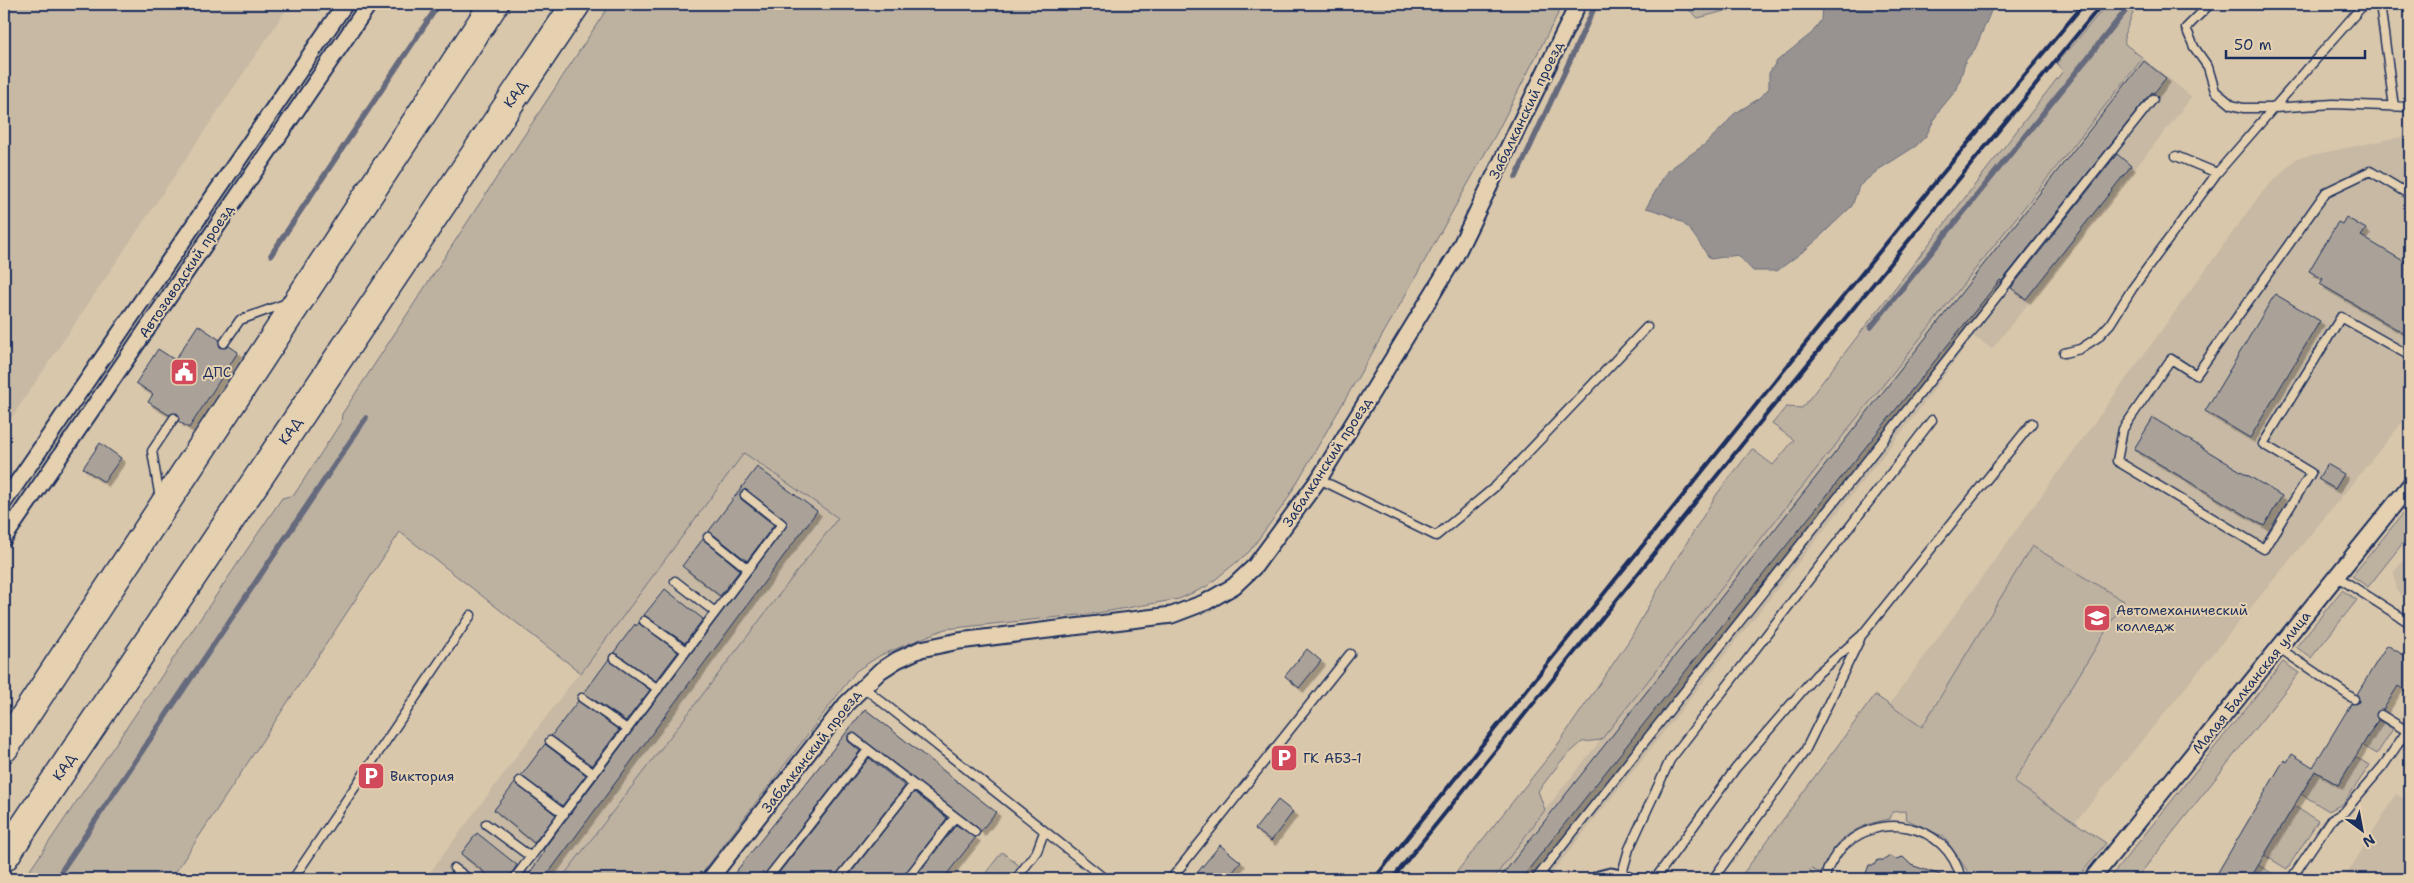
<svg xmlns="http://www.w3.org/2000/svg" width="2414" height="883" font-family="'Shantell Sans',sans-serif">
  <defs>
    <filter id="shadow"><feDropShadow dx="4.5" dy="4.5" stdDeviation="0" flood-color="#0004"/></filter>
  </defs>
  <rect width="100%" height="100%" fill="#d9c7ab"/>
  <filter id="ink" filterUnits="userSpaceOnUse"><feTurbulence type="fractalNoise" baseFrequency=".02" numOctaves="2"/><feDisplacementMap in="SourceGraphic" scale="10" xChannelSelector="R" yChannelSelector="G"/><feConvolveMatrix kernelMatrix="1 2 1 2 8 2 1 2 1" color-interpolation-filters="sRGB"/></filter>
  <g filter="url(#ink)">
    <path fill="#c7b9a4" d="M4,4h286l-286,425z
      M2410,29v38l-7,-12z
      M2143,58l49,39 -200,252 -19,-13 -57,78 -369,465h-54l52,-69z
      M2410,135v278l-374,457 -187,-110 413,-568 35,-34z
      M744,452l95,66 -278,361h-136z
      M2410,552v49l-13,-9 -3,-20z
      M2396,794l14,8v77h-66z"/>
    <path fill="#bdb1a0" stroke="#6c707f" d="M610,4h953l-67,130 -103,183 -108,186 -36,49 -43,35 -27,12 -81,14 -153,16 -64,26 -25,16 -158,208h-137l277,-361 -94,-65 -163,220 -181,-141 -229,347h-147l258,-381 12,-3 47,-73 1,-8z
      M1699,4h45l-12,5 -34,9 -10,-9z
      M2107,4h21l5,9 -9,22 1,9 18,14 -542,682 -19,2 -20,18 -24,31 7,19 -52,69h-42l103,-129 76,-111 31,-55 56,-90 35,-45 21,16 21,-25 -22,-16 14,-17 16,1 261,-337 -6,-7z
      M2410,505v29l-42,53 -16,-11z
      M2032,546l92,55 -110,181 92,61 -29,36h-104l-29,-42 -38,-18 -1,-8 -13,1 -2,7c-35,6 -56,20 -69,54l-10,-4 -2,3 11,7h-81l136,-184 47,32z
      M2342,590l15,10 -46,58 -15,-11z
      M2283,662l16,11 -163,206h-27z
      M2406,691l4,3v30l-5,-3z
      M2378,720l15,9 -16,25 -15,-9z
      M2355,757l15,8 -26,38 -15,8 -28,-17 14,-23 23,14z
      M2294,806l24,15 -31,48 -23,-14z
      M1002,852l34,27h-55z
      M2258,865l22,13 -30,1z"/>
    <path fill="#989391" stroke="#666b7d" d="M1822,4h172l-19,45 -9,11 -9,29 -19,23 -12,24 -10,10 -38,24 -19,16 -7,20 -43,41 -32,24h-24l-15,-16 -28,4c-23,-34 -23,-40 -64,-51l21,-37 37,-26 21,-20 9,-11 26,-16 9,-10v-15l8,-12 35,-28 9,-13z"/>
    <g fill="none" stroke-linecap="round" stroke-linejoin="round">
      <path stroke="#666b7d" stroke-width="5.5" d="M1516,177l80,-173
        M271,255l168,-251
        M1871,327l260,-323
        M56,879l310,-461"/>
    </g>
    <path fill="#aaa298" stroke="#1b2f5e" filter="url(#shadow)" d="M2144,61l22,17 -12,15 -2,-1 -150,189 -2,-1 -300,373 -179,226h-22z
      M2117,154l14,12 -105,133 -15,-11z
      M2346,217l20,12 -5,7 49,29v72l-90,-53 3,-5 -14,-8 29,-49 4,2z
      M2275,294l45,27 -70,117 -45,-27z
      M198,325l22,15 -1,5 2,3 8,-2 9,6 -49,76 -11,-7 1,-5 -2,-3 -8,2 -21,-13 5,-8 -17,-11 22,-34 17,11z
      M2153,418l129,78 -18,30 -130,-77z
      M100,443l21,15 -17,24 -21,-14z
      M2327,464l17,10 -9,15 -17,-10z
      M757,467l60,44 -273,368h-23l5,-7 3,2 16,-23 -2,-1 243,-323 -1,-7 -40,-31 -5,5 1,5 33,26 -27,36 -38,-30z
      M703,539l37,31 -20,26 -38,-30z
      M665,589l38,30 -18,24 -41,-28z
      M639,623l39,29 -22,29 -42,-29 21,-28 1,2z
      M2387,645l23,14v35l-12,-8 -15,24 -6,2 1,8 -40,65 -23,-14 -65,108h-36l70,-119 3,2 5,-8 21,13 38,-63 8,-2 -2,-8z
      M1307,649l14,12 -22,27 -14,-12z
      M609,659l41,31 -24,31 -42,-28z
      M578,701l41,29 -27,36 -41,-30z
      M865,709l131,103 -16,20 -2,-4 -122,-94 -5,-1 -3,2v6l12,10 -99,128h-31z
      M545,744l41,31 -24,31 -41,-30z
      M869,758l36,28 -72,93h-59z
      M515,783l41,32 -22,28 -40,-33z
      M914,792l33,26 -46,61h-55z
      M1278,800l15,12 -22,29 -16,-12z
      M956,825l20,12 -33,42h-29z
      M477,833l40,32 -9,14h-15l-32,-25z
      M1220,845l21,17 -14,17h-35z
      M1890,856l6,3 7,-2 8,8 35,12v2h-82l5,-14h6l3,-5h6z"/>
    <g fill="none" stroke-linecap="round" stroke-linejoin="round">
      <g stroke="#1b2f5e" stroke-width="11">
        <path id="service" d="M2210,4l-24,24 8,19 14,20 7,24 17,14 11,3h31l59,-4 77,3
          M2380,4l14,103
          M2176,156l41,17
          M2410,195l-40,-24 -44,21 -130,183 -25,-16 -48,70 -6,32 147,88 47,-76 -48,-29 78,-127 69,39
          M224,343l16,-23 47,-17
          M2064,353l16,-4 17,-11 13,-14 22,-35 85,-116 147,-169
          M1319,479l117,57 60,-50 151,-159
          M160,499l-8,-48 22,-33
          M708,537l40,32
          M2336,576l74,47
          M675,581l40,31
          M644,621l42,30
          M2279,648l75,51
          M614,658l44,31
          M862,686l243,193
          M582,698l45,31
          M2381,715l26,16
          M853,738l122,94
          M550,741l44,33
          M520,781l44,33
          M486,824l45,33
          M454,868l15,11
          M1541,873l8,6
          M1621,877l8,-28 41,-89 262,-340
          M293,879l178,-264
          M514,879l268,-355 -37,-29
          M767,879l101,-129
          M839,879l74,-94
          M907,879l48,-62
          M1016,879l21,-28 7,-19
          M1171,879l179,-225
          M1536,879l617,-780
          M1655,879l81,-111 80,-93 46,-40 170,-212
          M1713,879l92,-128 55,-112
          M1825,879c1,-10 7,-19 13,-27 37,-44 110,-30 123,27
          M2291,879l39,-58 14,-9 39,-46 24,-35 3,1"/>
      </g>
      <g stroke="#1b2f5e" stroke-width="19">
        <path id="minor" d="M4,502l341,-498
          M4,538l365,-534
          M710,879l136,-175 34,-33 17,-11 24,-11 38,-8 213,-26 34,-13 28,-16 21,-20 64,-87 136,-222 123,-253
          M1599,879l12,-3 15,3
          M2092,879l318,-394"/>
      </g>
      <g stroke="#1b2f5e" stroke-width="31">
        <path id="motorway" d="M4,748l490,-744
          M4,857l572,-853"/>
      </g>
      <use href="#service" stroke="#e5d1b0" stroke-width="8"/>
      <use href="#minor" stroke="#e5d1b0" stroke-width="15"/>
      <use href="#motorway" stroke="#e5d1b0" stroke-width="28"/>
      <path stroke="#1b2f5e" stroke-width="4" d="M1374,879l564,-700 146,-175
        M1392,879l352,-437 358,-438"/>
    </g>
  </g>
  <defs>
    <g id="civic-square" transform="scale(1.4375)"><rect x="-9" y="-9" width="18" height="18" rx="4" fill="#d1495b" stroke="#e5d1b0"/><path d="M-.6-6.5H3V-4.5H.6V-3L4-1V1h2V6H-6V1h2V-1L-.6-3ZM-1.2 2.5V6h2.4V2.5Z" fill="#fff"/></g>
    <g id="university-square" transform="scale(1.4375)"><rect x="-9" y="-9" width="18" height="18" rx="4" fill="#d1495b" stroke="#e5d1b0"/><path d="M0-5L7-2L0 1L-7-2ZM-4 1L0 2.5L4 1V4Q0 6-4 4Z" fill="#fff"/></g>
    <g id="parking-square" transform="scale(1.4375)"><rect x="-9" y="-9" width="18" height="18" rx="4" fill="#d1495b" stroke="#e5d1b0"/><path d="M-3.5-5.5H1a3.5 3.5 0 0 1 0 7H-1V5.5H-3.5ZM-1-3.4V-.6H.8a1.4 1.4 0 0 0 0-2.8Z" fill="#fff"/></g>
  </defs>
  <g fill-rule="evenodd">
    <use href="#civic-square" x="184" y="372"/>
    <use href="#university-square" x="2097" y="618"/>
    <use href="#parking-square" x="1284" y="758"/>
    <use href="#parking-square" x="371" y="776"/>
  </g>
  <g text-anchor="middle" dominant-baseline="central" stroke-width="4" stroke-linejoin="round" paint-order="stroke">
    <g font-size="14" fill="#1b2f5e" stroke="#e5d1b0">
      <text transform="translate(515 94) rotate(-56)">КАД</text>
      <text transform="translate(1526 110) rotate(-64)">Забалканский проезд</text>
      <text transform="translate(186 271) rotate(-56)">Автозаводский проезд</text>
      <text transform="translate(290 431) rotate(-56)">КАД</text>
      <text transform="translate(1327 462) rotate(-57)">Забалканский проезд</text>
      <text transform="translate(2251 682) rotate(-51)">Малая Балканская улица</text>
      <text transform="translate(811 751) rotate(-52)">Забалканский проезд</text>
      <text transform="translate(64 767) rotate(-56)">КАД</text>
    </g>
    <g font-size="14" fill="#1b2f5e" stroke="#e5d1b0" text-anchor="start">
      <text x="203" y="372">ДПС</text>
      <text x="2116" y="610">Автомеханический<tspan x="2116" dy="16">колледж</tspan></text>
      <text x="1303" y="758">ГК АБЗ-1</text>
      <text x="390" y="776">Виктория</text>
    </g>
  </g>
  <rect width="2414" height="883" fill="none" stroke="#e5d1b0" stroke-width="20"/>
  <rect x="10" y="10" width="2394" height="863" fill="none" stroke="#1b2f5e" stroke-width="2" filter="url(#ink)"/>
  <g transform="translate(2362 830) rotate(148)" stroke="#e5d1b0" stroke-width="4" paint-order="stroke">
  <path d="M0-4L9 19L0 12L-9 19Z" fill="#1b2f5e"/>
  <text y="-8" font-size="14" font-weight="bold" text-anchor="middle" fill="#1b2f5e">N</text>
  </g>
  <path d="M2226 50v8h139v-8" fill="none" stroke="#1b2f5e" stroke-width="2.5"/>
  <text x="2234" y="50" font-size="15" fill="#1b2f5e" stroke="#e5d1b0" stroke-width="4" paint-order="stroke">50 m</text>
</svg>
